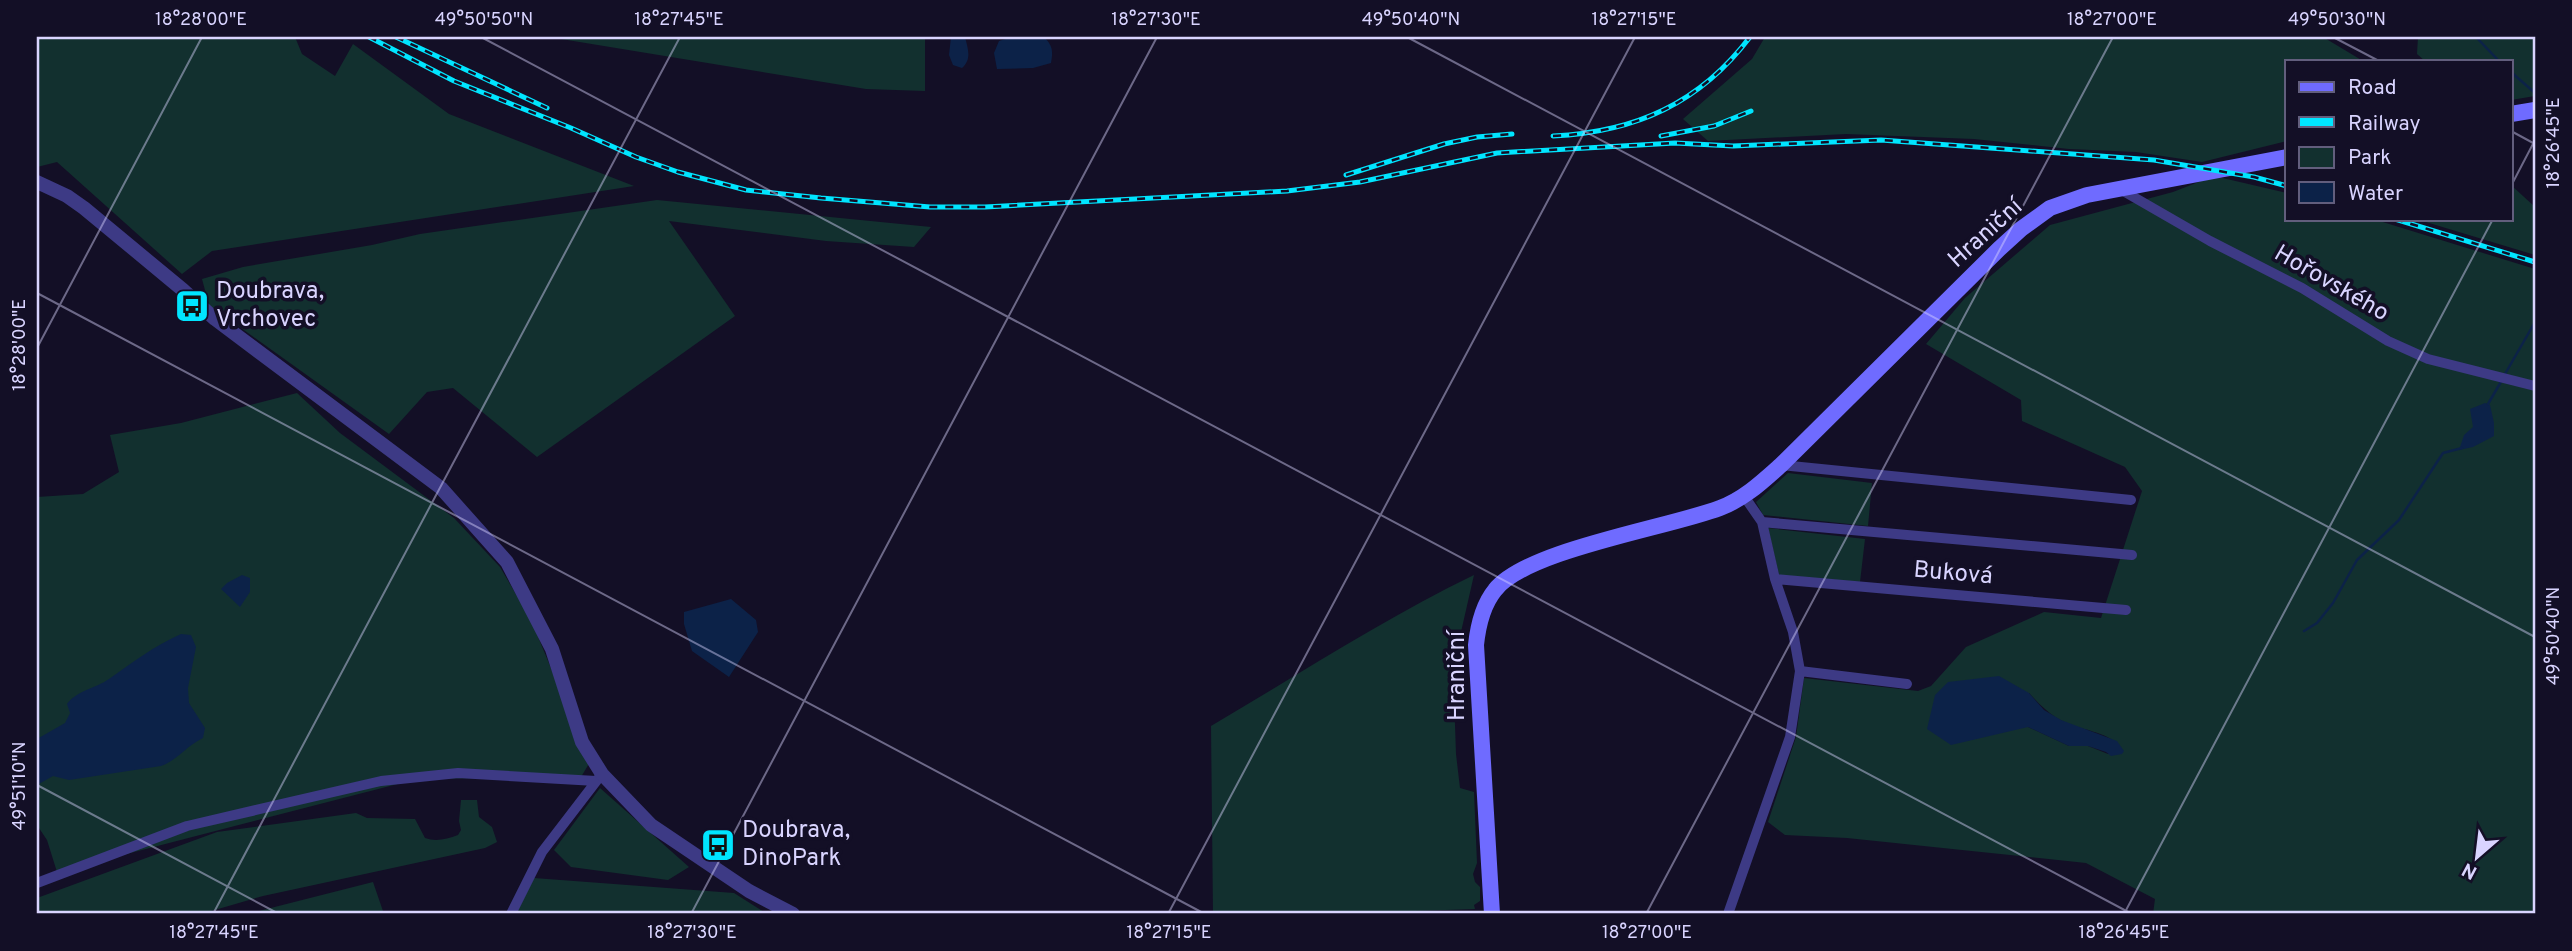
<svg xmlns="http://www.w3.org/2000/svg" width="2572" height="951" font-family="Overpass,sans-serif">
  <rect width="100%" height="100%" fill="#130f26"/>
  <path fill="#12302f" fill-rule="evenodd" d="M37,37h258l7,17 33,22 18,-32 96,70 185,72 -422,65 -30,23 -125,-112 -20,5z
    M549,37h376v54l-59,-2z
    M1765,37h558l40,24h-76v80l-85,21 -66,-10 -67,-3 -95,-10 -128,-5 -138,7 -25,-22 69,-60z
    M2418,37h117v59l-24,4v-39h-86l-8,-7z
    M2214,176l73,17v26h86l162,50v645h-382l2,-15 -69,-36 -239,-25 -62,-3 -17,-13 28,-85 8,-59 114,13 13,-5 35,-39 78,-35 57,6 41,-127 -17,-24 -103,-46 -1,-21 -95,-56 39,-46 85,-73 123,-33zM2029,693c11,12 20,21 35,29 19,9 49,10 59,29l-15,3 -20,-8h-19l-41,-19z
    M2511,185l24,22v48l-119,-36h95z
    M657,200l274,27 -17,20 -88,-6 -157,-20 66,95 -198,141 -84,-69 -26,4 -38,42 -180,-129 -7,-26 41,-12 129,-22 48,-11z
    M297,393l43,40 114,85 46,49 31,53 59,142 -9,15 -164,2 -360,93 -10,-32 -10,-15v-328l46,-3 36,-22 -9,-37 71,-12z
    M1788,473l84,10 -4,43 -105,-11 -7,-13z
    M1768,528l97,11 -5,43 -81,-7z
    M1474,575l-21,92 3,87 4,34 14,4 3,71 -4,11 2,8 5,5v14l-6,4 1,4 -147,5h-115l-2,-188c87,-51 172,-107 263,-151z
    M600,788l89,79 -21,13 -97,-13 -17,-17z
    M461,800h16l2,17 13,10 5,15 -12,6 -222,48 -62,18h-164v-16l180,-66 139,-19 11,5 48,1 10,19c11,4 22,1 33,-3l3,-5 -2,-9z
    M534,878l200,15 33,21h-251z
    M373,882l11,32h-137z"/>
  <path fill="#0c2248" d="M951,37h14c3,12 7,22 -3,31l-9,-3 -4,-10z
    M1012,37h32c9,9 9,14 7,26l-18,5 -36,1 -3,-16 5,-12z
    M2485,403l5,2 4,18v13l-21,11 -14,3 5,-15 9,-8 -3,-18z
    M242,575l8,3v14l-10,15 -19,-18 6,-6z
    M731,599l25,21 2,12 -29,45 -37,-26 -8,-27v-12z
    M181,634l10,1 5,12 -8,41 1,15 16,25 -2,10c-17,8 -25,22 -42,28l-92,14 -16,-4 -16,9v-46l28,-16 5,-10 -3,-9c9,-13 29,-16 42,-25 24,-17 45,-33 72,-45z
    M1999,676l30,17 15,17 17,10 56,21 7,10 -2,3 -11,2 -5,-4 -18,-6h-19l-41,-19 -77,18 -24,-16 8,-34 13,-13z"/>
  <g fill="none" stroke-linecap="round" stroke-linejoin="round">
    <path stroke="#0c2248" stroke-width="2.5" d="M2476,37l23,24
      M2511,72l24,21
      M2505,374l30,-52
      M2488,404l14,-24
      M2304,631l13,-8 16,-20 24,-43 42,-40 44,-67 19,-5"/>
    <path stroke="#3d3a85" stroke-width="10" d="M2118,188l92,53 92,47 86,53 40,18 107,27
      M1781,465l350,35
      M1762,522l370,33
      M1775,579l351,31
      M1800,671l107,13
      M37,883l150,-57 194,-45 77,-8 138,8
      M511,914l31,-62 56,-73
      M1728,914l62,-177 10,-66 -7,-39 -18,-53 -13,-57 -18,-26"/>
    <path stroke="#3d3a85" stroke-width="14" d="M37,182l30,14 17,12 99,82 32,29 226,169 66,74 45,87 30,93 20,32 49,51 98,66 44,23"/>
    <path stroke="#6f6bff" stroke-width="16" d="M2511,114l24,-4
      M1492,914l-16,-269c2,-19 6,-39 19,-55 31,-40 172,-62 225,-82 24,-9 42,-26 61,-43l218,-216 22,-20 29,-21 37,-13 200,-38"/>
    <g stroke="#00e5ff" stroke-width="5">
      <path id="rail" d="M369,37l85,44 117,47 65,29 42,15 68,18 75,8 109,9h55l302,-16 73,-9 137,-29 178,-10 58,3 148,-6 273,20 100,17 33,9
        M396,37l151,71
        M1553,136c83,-4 147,-33 197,-99
        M1661,136l53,-10 37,-15
        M1346,175l98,-31 33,-7 35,-3
        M2395,219l140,43"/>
    </g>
    <use href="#rail" stroke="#130f26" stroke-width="2.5" stroke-dasharray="8" stroke-linecap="butt"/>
  </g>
  <path fill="none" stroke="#d9d4ff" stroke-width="2" stroke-opacity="0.45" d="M481,37l1651,877M1407,37l1128,600M2333,37l46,24M2511,131l24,13M2511,186l24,-46M37,293l1168,621M37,348l165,-311M37,785l242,129M213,914l467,-877M691,914l466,-877M1168,914l467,-877M1646,914l467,-877M2124,914l369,-695"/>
  <defs>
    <g id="bus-square" transform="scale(1.75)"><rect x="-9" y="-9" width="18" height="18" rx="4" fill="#00e5ff" stroke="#130f26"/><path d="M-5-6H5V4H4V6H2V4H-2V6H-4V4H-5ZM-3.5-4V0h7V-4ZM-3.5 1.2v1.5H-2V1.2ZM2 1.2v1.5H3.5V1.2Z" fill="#111"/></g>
  </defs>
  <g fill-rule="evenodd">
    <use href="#bus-square" x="192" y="306"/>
    <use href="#bus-square" x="718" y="845"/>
  </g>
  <g text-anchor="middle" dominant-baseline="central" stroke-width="7" stroke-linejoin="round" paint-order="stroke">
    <g font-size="24" fill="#d9d4ff" stroke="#130f26">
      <text transform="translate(1986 234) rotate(-42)">Hraniční</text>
      <text transform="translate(2331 284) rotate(30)">Hořovského</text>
      <text transform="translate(1953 574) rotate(5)">Buková</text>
      <text transform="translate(1458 676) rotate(-90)">Hraniční</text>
    </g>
    <g font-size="24" fill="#d9d4ff" stroke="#130f26" text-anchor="start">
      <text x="216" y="292">Doubrava,<tspan x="216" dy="28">Vrchovec</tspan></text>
      <text x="742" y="831">Doubrava,<tspan x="742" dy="28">DinoPark</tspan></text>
    </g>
  </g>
  <rect width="2572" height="951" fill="none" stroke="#130f26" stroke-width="77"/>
  <rect x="2285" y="60" width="228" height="161" fill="#130f26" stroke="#625e7d" stroke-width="2"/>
  <rect x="2299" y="82" width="35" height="10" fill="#6f6bff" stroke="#625e7d" stroke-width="2"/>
  <text x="2348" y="94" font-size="21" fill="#d9d4ff">Road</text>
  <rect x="2299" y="117" width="35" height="10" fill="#00e5ff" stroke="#625e7d" stroke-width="2"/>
  <text x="2348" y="130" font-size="21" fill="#d9d4ff">Railway</text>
  <rect x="2299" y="147" width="35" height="21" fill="#12302f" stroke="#625e7d" stroke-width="2"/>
  <text x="2348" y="164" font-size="21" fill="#d9d4ff">Park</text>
  <rect x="2299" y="182" width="35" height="21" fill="#0c2248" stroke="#625e7d" stroke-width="2"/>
  <text x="2348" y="200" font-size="21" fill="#d9d4ff">Water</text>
  <g transform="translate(2477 857) rotate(208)" stroke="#130f26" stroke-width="5" paint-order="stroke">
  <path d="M0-5L12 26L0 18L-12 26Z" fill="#d9d4ff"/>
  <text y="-10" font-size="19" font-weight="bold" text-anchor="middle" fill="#d9d4ff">N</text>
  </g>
  <rect x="38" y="38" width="2496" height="874" fill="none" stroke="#d9d4ff" stroke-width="2.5"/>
  <g font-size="18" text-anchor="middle" fill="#d9d4ff">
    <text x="201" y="25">18°28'00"E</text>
    <text x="484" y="25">49°50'50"N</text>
    <text x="679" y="25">18°27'45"E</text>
    <text x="1156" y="25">18°27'30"E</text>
    <text x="1411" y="25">49°50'40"N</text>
    <text x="1634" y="25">18°27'15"E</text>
    <text x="2112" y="25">18°27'00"E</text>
    <text x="2337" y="25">49°50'30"N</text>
    <text transform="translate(2553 143) rotate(-90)" y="6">18°26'45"E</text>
    <text transform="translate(19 345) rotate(-90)" y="6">18°28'00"E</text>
    <text transform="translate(2553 636) rotate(-90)" y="6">49°50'40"N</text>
    <text transform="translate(19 786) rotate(-90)" y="6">49°51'10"N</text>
    <text x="214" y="938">18°27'45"E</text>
    <text x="692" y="938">18°27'30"E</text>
    <text x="1169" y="938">18°27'15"E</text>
    <text x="1647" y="938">18°27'00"E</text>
    <text x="2124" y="938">18°26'45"E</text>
  </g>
</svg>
